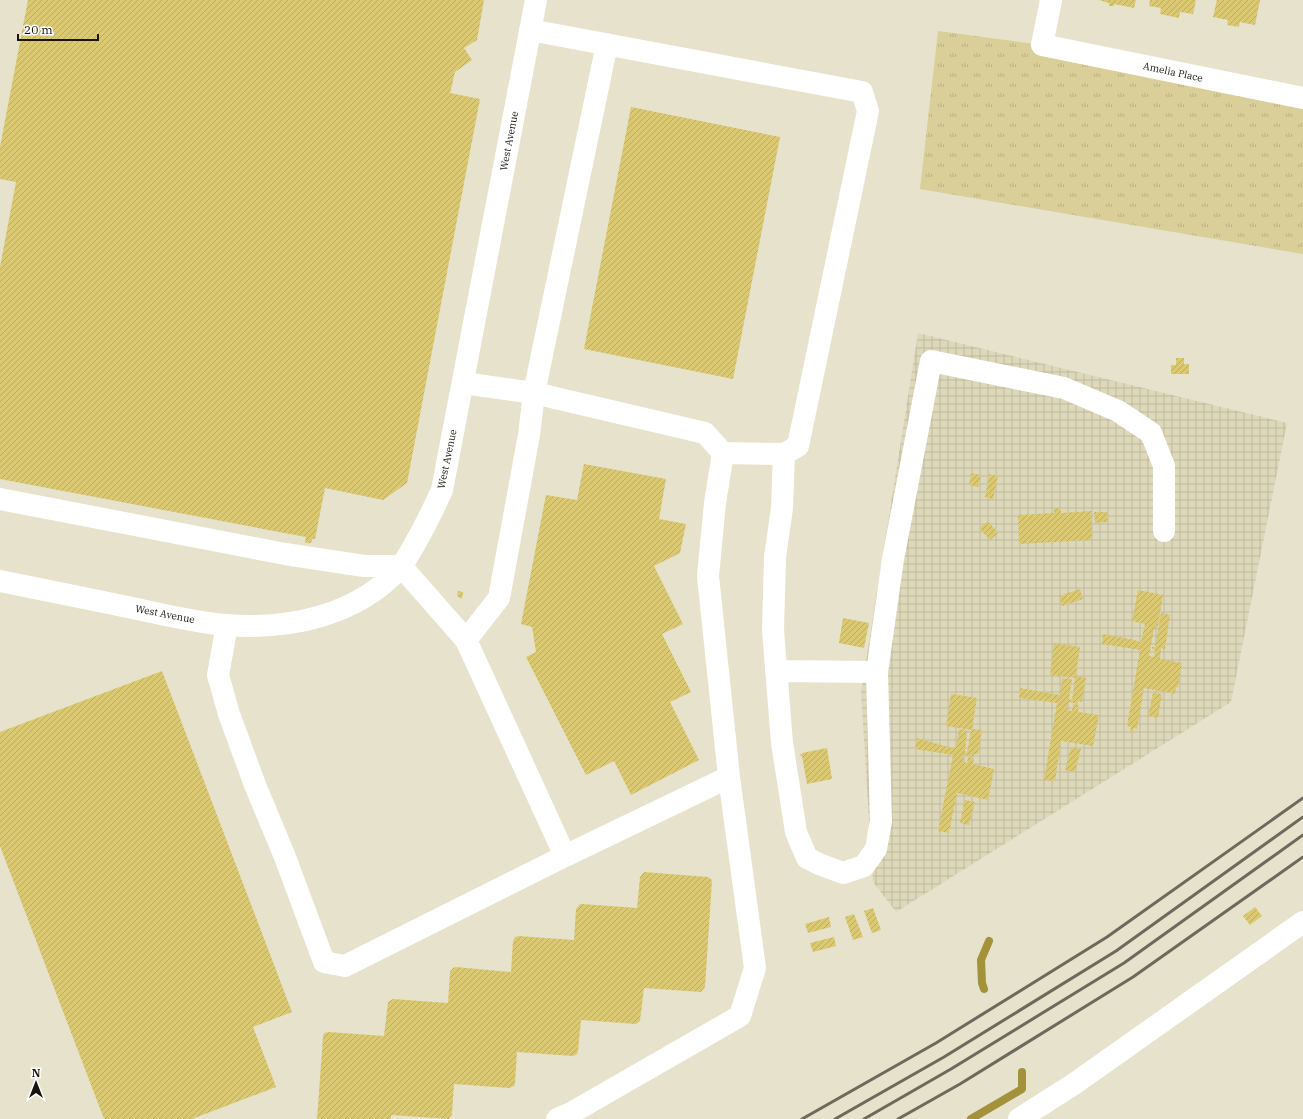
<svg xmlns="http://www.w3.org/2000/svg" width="1303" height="1119" font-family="'IBM Plex Serif',serif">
  <defs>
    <pattern id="industrial-grid" width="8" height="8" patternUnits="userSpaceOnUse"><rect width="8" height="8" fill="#ded8bb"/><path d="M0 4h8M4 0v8" fill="none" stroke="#beb8a0"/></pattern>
    <pattern id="grass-tufts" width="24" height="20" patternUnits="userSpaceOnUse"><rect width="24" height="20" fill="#dacf99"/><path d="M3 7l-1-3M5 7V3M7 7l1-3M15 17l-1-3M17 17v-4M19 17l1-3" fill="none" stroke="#bab183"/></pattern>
    <pattern id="building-hatch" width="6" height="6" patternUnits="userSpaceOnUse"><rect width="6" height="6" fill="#dbc972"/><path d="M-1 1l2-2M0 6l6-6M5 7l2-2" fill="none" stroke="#bbac62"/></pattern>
  </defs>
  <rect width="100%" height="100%" fill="#e6e2cc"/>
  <path fill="url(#industrial-grid)" d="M918,333l369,90 -56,279 -335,210 -23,-30 -12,-189z"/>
  <path fill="url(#grass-tufts)" d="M938,31l104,14 261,52v157l-383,-65z"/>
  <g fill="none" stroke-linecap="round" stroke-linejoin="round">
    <path stroke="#a4923a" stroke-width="8" d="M984,989l-2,-6 -1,-23 8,-19
      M971,1119l51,-30v-17"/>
  </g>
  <path fill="url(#building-hatch)" d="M28,0h456l-7,40 -13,8 8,12 -17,12 -5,21 30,6 -73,384 -24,17 -58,-12 -10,51h-3l-1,4h-6l1,-6 -306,-58v-212l16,-85 -16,-3v-32z
    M1099,0h37l-2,8 -20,-4v2h-5v-3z
    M1150,0h46l-3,14 -13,-2 -1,6 -19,-4 1,-6 -12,-2z
    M1217,0h43l-5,25 -15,-3 -1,5 -12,-2 1,-5 -15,-3z
    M631,107l149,30 -47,242 -149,-30z
    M1176,358h8v6h5v10h-18v-9h5z
    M584,464l82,15 -7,40 27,5 -6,29 -26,13 29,58 -21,10 29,58 -21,10 29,58 -68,35 -17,-34 -28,14 -60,-118 10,-5 -4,-25 -11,-3 25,-129 31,5z
    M971,473l10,2 -3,12 -9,-2z
    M989,474l9,2 -5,24h-3v-2l-5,-1z
    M1054,508h7v5l30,-2 1,29 -73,4 -1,-29 36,-2z
    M1094,512h13l1,10 -13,1z
    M988,521l10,12 -8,7 -11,-12z
    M1080,589l3,10 -21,7 -3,-10z
    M1138,590l25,5 -5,31h-3v4l-1,-1 -5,27 5,1 1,-7 -3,-1v-2h3l6,-34 9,2 -5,34 -4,-1 -1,11 22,4 -4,25 -2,-1 -1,7 -31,-6 -7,41 -3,-1 -1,5 -3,-1 1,-5 -4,-1 13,-76 -38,-6 1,-10 27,5 11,3 4,-18 -13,-3z
    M458,591l5,1 -1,7 -5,-3z
    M843,618l26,5 -5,25 -25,-5z
    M1054,643l26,4 -4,29 10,2 -4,24 -4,-1v3l-10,-2 -1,8 5,1 1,-7 6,1 -1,7 21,3 -6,31 -32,-5 -6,40 -11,-1 13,-77 -38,-5 1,-10 40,7 2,-17 10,1 -3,21h3l3,-22 -25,-3z
    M162,671l130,341 -39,15 23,60 -84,32h-88l-104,-273v-114z
    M1153,693l9,1 -4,24 -10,-2z
    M951,694l26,4 -5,31 10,1 -4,24h-4v2l-10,-1 -1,7 4,1 1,-6 6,1 -1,6 21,5 -6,31 -31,-7 -8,40 -11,-2 15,-76 -38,-6 2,-11 35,10 4,-1 3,-18 8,2 -2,21 2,1 4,-23 -25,-4z
    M1071,747l10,2 -6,23 -10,-2z
    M827,748l5,31 -25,5 -5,-28 -1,1 -1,-3h2v-1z
    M965,800l10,2 -6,23 -9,-2z
    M644,872l64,5 4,3 -7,107 -4,5 -57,-4 -4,33 -4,3 -55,-4 -3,31 -1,3 -4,2 -56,-4 -2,31 -1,3 -5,2 -55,-4 -2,30 -3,5 -58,-4v4h-74l6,-82 1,-4 5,-1 55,4 4,-34 5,-3 55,4 2,-31 3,-4 3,-1 55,5 2,-31 2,-4 4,-1 55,4 2,-31 4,-5h2l55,4 3,-31z
    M1255,907l7,9 -12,9 -7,-9z
    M873,908l8,22 -9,3 -8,-22z
    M854,914l9,23 -10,3 -8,-23z
    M829,917l2,10 -23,6 -3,-9z
    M834,937l2,9 -23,6 -3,-9z"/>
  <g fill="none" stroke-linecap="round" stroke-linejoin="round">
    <path stroke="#fff" stroke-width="22" d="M1051,0l-9,45 261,53
      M530,30l332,62 6,19 -70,335 -14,8 -61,-1
      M463,383l71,10 171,40 18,20 -8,50 -7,73 21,201 26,191 -15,48 -169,97 -14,6
      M784,454l-2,54 -7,49 -2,73 9,113 14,89 11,26 12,6 24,9 21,-7 12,-17 5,-28 -4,-149 16,-113 38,-198 133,27 54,23 33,22 13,33v65
      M0,499l285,55 79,12h37l65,74 33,-42 30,-163 5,-42 73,-349
      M0,581c43,9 85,17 128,26 32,7 65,15 98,18 63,5 131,-9 175,-58 4,-5 7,-12 11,-18 11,-19 21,-39 30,-59l94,-490
      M227,625l-9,50 11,39 26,71 30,72 39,105 21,4 220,-110
      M466,640l99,216 164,-79
      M776,671l101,1
      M1019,1119l55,-35 229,-162"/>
    <path stroke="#6d6a5d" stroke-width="3" d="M802,1119l134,-76 171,-106 196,-139
      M835,1119l109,-62 172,-106 187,-134
      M864,1119l87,-50 173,-106 179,-128
      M898,1119l62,-35 173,-107 170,-120"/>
  </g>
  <g text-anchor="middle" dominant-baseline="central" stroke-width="3.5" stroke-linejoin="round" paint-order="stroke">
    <g font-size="10" fill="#17150e" stroke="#fff">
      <text transform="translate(1173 72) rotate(12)">Amelia Place</text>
      <text transform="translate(509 141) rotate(-79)">West Avenue</text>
      <text transform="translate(447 459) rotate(-78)">West Avenue</text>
      <text transform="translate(165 614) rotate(11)">West Avenue</text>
    </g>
  </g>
  <g transform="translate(36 1083)" stroke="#ffffff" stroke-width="3" paint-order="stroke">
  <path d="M0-3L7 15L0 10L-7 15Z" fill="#17150e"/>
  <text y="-6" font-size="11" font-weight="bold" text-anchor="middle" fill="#17150e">N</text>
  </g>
  <path d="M18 34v6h80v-6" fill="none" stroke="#17150e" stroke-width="2"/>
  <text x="24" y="34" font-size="12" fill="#17150e" stroke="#ffffff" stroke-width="3" paint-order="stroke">20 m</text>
</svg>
